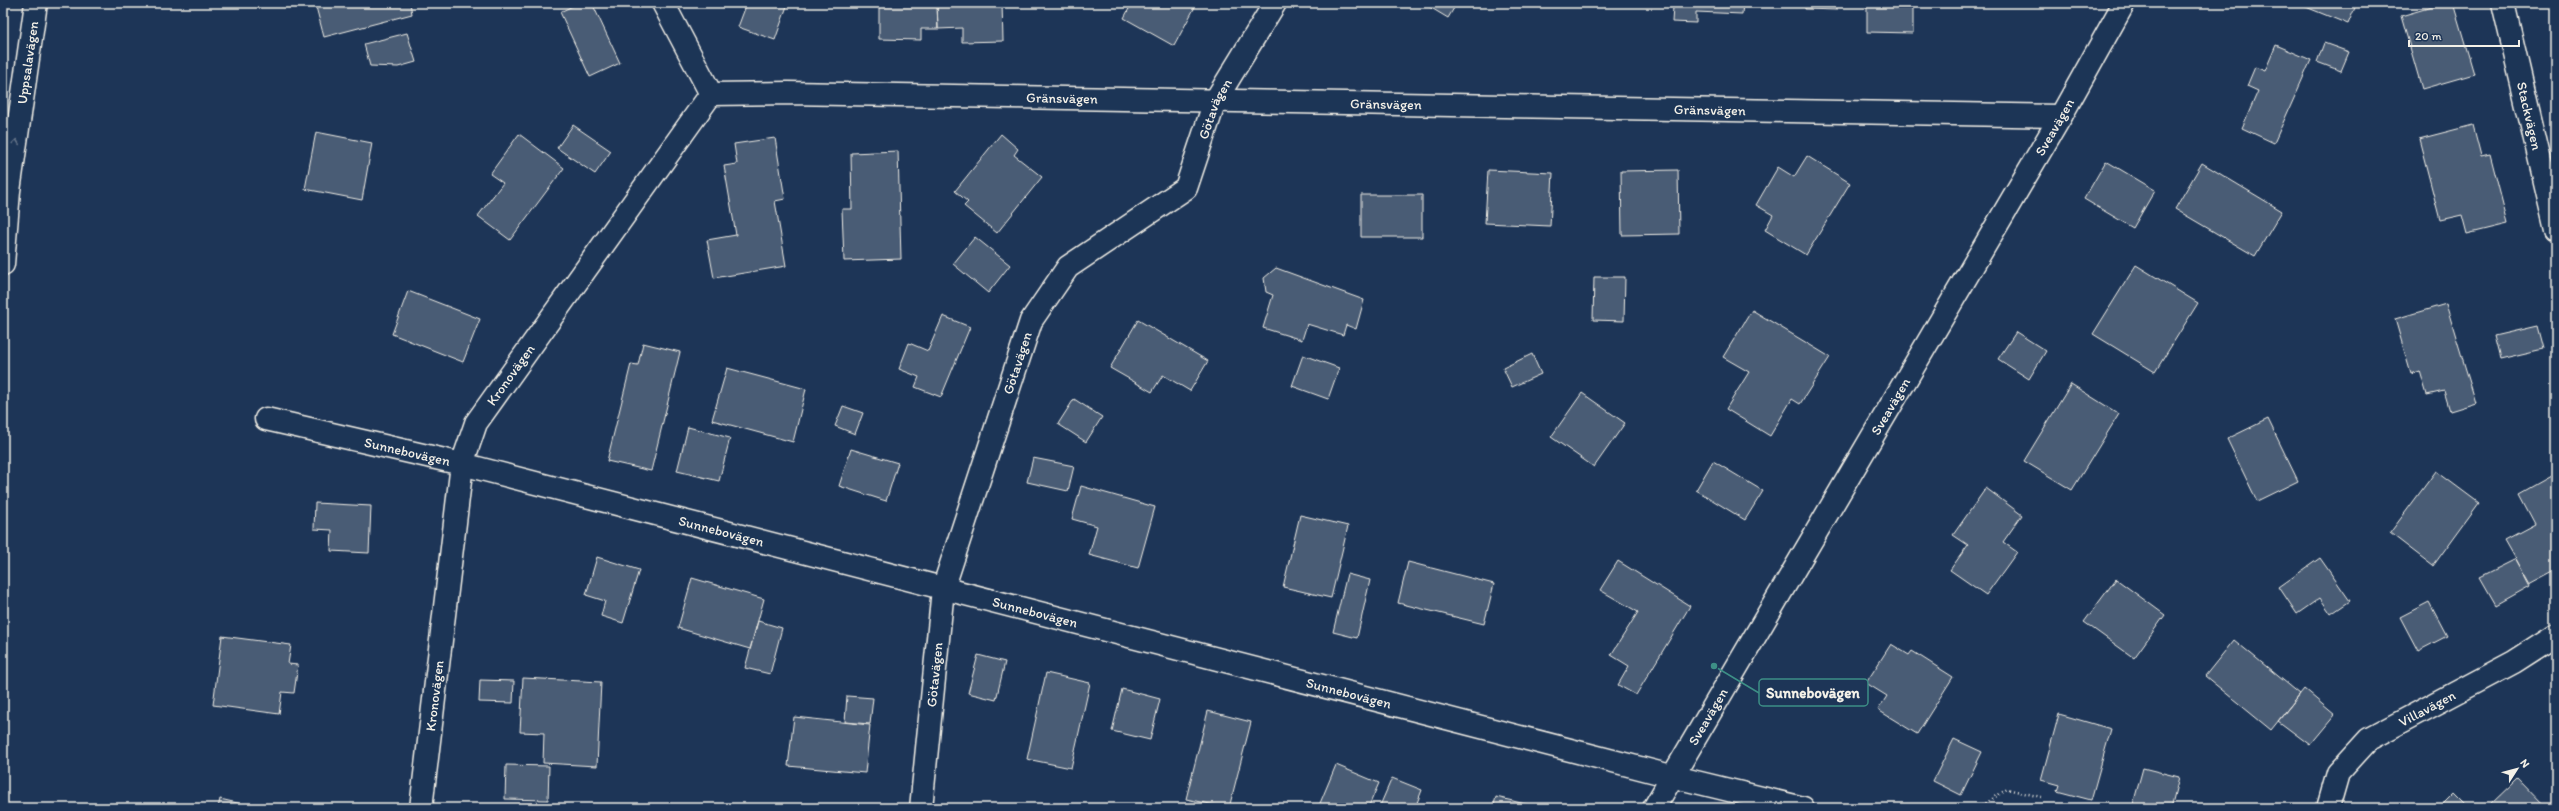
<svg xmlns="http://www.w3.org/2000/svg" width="2559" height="811" font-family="Itim,sans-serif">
  <rect width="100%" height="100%" fill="#1d3557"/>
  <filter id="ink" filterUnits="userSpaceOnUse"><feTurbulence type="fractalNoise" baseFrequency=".025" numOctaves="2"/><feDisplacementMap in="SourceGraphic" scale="8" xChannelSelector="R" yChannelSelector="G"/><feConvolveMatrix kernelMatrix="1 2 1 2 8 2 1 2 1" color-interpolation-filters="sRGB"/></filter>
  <g filter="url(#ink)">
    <path fill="#485b74" stroke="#f4f1e8" d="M315,3h95l2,11 -88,23z
      M579,3h13l28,60 -30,14 -30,-65z
      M747,3h41l-13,37 -37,-13z
      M879,3h58l1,26h-17v11l-42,-1z
      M937,3h65l1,38 -41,1v-14l-24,1z
      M1132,3h65l-23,43 -50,-28z
      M1423,3h34l-9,15z
      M1670,3h73l-1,11 -46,-2v11l-24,-1 1,-15h-4z
      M1805,3h31v7l-31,-1z
      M1867,3h46v30l-46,-1z
      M2296,3h61l-9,21z
      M2445,3h8l21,71 -52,15 -21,-73z
      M407,33l9,29 -18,5 -28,-1 -6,-22z
      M2324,43l25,9 -8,19 -24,-9z
      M2276,45l35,15 -37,83 -32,-15 16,-37 -11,-5 8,-19 10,4z
      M573,125l38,26 -16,23 -38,-26z
      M2473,125l8,31 9,-2 18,70 -41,10 -5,-19 -22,5 -21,-81z
      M316,132l56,11 -10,57 -57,-11z
      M519,134l45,34 -54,72 -32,-24 25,-33 -13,-9z
      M1001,134l17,15 -4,6 28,22 -45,56 -33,-27 4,-4 -13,-11z
      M775,138l10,61 -10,2 11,65 -72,12 -7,-38 29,-5 -12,-69 13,-2 -3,-20z
      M898,151l3,108 -57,2 -2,-52h10l-1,-56z
      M1807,156l43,27 -44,72 -41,-25 8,-15 -17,-10 22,-38 16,10z
      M2106,161l49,29 -22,38 -49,-29z
      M2202,163l80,48 -27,45 -80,-47z
      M1488,170l65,3 -3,53 -65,-3z
      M1678,170l1,64 -57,1 -1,-64z
      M1361,195h61v42h-61z
      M975,237l35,28 -22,28 -35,-29z
      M2136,265l62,38 -43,69 -62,-38z
      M1276,268l88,32 -8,29 -10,-4 -3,10 -36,-11 -5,16 -39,-12 10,-33 -7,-3 -2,-14z
      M1594,277h31l-1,44 -31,-1z
      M408,291l72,28 -17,43 -71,-28z
      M2446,304l30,99 -26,8 -6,-20 -17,4 -7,-24 -9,3 -16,-55z
      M1752,310l78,47 -30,47 -8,-5 -22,37 -44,-27 23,-37 -26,-15z
      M943,316l27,11 -29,70 -26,-10 4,-10 -20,-8 10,-26 19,8z
      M1138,320l70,41 -18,30 -27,-16 -11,17 -42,-24z
      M2537,326l6,23 -43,10 -6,-23z
      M2016,332l30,19 -17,28 -31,-20z
      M643,343l37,9 -29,119 -44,-10 24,-97 7,1z
      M1532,354l9,20 -29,13 -9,-19z
      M1303,355l36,13 -11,31 -36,-13z
      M727,368l79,21 -13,53 -81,-22z
      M2071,384l48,30 -47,76 -48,-29z
      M1582,393l43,30 -31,44 -43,-30z
      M1074,399l28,18 -16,25 -28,-18z
      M843,406l20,7 -8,21 -20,-8z
      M2268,419l30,62 -41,20 -30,-62z
      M688,427l42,11 -11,43 -42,-10z
      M851,449l47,14 -12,38 -47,-15z
      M1033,458l41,8 -6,25 -41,-9z
      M1713,461l50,30 -18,29 -49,-30z
      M2436,471l43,32 -46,63 -43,-33z
      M2551,476l5,10v84l-26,14 -25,-44 30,-16 -16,-30z
      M1081,486l74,21 -17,61 -49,-13 8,-29 -25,-7z
      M1986,488l36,27 -19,27 14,10 -31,43 -36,-25 18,-25 -15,-10z
      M315,503l56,3 -2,47 -38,-2 1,-21 -18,-1z
      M1300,515l48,11 -17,72 -48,-11z
      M597,557l42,13 -16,53 -22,-7 4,-15 -19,-6z
      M2320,558l30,43 -19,13 -11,-16 -23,16 -18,-27z
      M2516,559l14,27 -34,19 -16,-28z
      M1618,561l72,45 -54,89 -18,-10 11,-19 -18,-11 27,-43 -38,-22z
      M1408,562l86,22 -10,40 -86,-21z
      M1347,574l23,6 -13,58 -24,-6z
      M692,578l72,21 -14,50 -72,-21z
      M2116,579l49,36 -31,43 -50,-36z
      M2429,602l18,34 -29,15 -18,-34z
      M758,621l24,7 -12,46 -25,-6z
      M222,636l69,9 -3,19 10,1 -4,28 -12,-1 -3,22 -66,-9z
      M2234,640l66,54 -29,36 -66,-54z
      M1891,644l18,11 3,-4 41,26 -36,57 -39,-24 9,-14 -21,-13z
      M978,655l27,7 -9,38 -28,-7z
      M1046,673l44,10 -19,85 -44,-9z
      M523,678l78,4 -4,84 -54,-3 1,-30 -24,-1z
      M480,680l34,1 -1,22 -34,-1z
      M1122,689l38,10 -10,41 -38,-9z
      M2304,689l31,26 -25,30 -32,-24z
      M847,696l26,2 -3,26 -25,-2z
      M1208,711l43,11 -22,86 -43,-9z
      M2059,714l52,15 -20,71 -34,-9 2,-6 -18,-5z
      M794,717l76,8 -5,48 -77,-7z
      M1954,739l28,13 -21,43 -28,-14z
      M506,765l43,1 -1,34 -43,-1z
      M1336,765l43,18 -11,25h-50z
      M2143,768l36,9 -8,31h-39z
      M1392,778l30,12 -7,18h-36z
      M2517,778l29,30h-60z
      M2454,793l15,15h-30z
      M1496,797l46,11h-49z
      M220,799l39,9h-41z"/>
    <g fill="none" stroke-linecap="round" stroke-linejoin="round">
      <g stroke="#f4f1e8" stroke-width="25">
        <g id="minor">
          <path id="s1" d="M2503,3l53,226"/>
          <path id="s2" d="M711,94l77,-1 1273,23"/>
          <path id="s3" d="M266,419l196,45 1209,312 132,32"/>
          <path id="s4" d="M421,808l41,-344 14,-41 235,-329 -48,-91"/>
          <path id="s5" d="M921,808l22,-219 88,-268 37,-54 118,-79 29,-87 60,-98"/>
          <path id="s6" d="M1654,808l407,-692 63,-113"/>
          <path id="s7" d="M2328,808l10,-35 31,-34 145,-77 42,-27"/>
        </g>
      </g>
      <g stroke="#f4f1e8" stroke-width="25">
        <g id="highway">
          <path id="s8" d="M3,264l6,-73 27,-188"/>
        </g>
      </g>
      <path stroke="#f4f1e8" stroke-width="2.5" stroke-dasharray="1 3" stroke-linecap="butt" d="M1979,808l28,-19 34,8"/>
      <use href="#minor" stroke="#1d3557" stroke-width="22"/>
      <use href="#highway" stroke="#1d3557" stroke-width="22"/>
    </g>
    <defs><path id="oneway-chevron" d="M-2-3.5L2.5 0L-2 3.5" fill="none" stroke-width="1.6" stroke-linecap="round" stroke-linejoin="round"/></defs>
    <use stroke="#68778a" href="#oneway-chevron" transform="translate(16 142) rotate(-82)"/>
  </g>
  <g text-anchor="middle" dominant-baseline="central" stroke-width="3.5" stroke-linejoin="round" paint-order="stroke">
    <g font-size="14" fill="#f4f1e8" stroke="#1d3557">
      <text stroke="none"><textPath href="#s8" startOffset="203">Uppsalavägen</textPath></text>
      <text stroke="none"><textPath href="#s2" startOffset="351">Gränsvägen</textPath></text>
      <text stroke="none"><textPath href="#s2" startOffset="675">Gränsvägen</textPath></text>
      <text stroke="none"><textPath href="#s5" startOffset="794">Götavägen</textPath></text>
      <text stroke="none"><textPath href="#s2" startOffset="999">Gränsvägen</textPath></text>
      <text stroke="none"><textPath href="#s1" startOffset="116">Stackvägen</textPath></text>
      <text stroke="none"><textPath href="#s6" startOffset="790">Sveavägen</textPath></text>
      <text stroke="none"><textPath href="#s5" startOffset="458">Götavägen</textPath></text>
      <text stroke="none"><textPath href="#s4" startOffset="449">Kronovägen</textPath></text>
      <text stroke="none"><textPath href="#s6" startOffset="466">Sveavägen</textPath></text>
      <text stroke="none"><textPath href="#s3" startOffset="145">Sunnebovägen</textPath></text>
      <text stroke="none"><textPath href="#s3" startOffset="469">Sunnebovägen</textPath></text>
      <text stroke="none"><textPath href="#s3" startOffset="793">Sunnebovägen</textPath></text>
      <text stroke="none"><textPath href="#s5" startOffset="134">Götavägen</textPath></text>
      <text stroke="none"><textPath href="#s3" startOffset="1117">Sunnebovägen</textPath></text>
      <text stroke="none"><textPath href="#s4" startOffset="113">Kronovägen</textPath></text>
      <text stroke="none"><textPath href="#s7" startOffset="148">Villavägen</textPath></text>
      <text stroke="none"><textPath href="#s6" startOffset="106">Sveavägen</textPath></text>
    </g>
  </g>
  <path fill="none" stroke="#3d8f86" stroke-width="1.5" d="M1714 666L1759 693"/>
  <circle fill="#3d8f86" stroke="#1d3557" stroke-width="1.5" cx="1714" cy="666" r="4"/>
  <rect fill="#1d3557" stroke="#3d8f86" stroke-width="1.5" x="1759" y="679" width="109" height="27" rx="4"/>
  <g font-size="15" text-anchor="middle" font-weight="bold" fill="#f4f1e8">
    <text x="1813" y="698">Sunnebovägen</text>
  </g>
  <rect width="2559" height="811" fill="none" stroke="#1d3557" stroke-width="16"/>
  <rect x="8" y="8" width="2543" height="795" fill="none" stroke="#f4f1e8" stroke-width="1.5" filter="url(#ink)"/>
  <g transform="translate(2517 769) rotate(54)" stroke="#1d3557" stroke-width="3" paint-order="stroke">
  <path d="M0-3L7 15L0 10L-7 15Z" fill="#f4f1e8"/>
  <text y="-6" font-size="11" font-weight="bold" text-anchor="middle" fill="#f4f1e8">N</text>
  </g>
  <path d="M2409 40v6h110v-6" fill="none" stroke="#f4f1e8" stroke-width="2"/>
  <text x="2415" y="40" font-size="12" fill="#f4f1e8" stroke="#1d3557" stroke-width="3" paint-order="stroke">20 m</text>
</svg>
